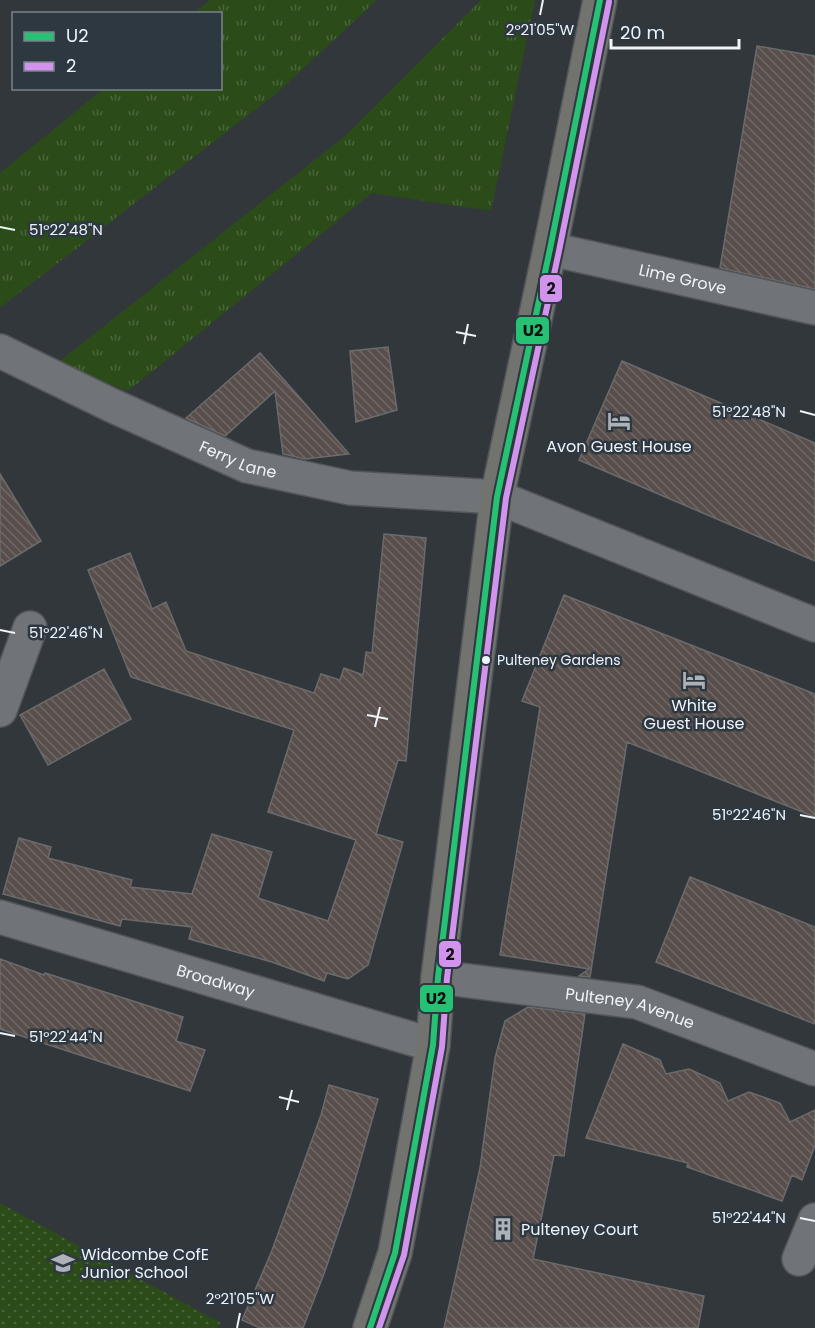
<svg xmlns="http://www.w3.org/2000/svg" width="815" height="1328" font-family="Poppins,sans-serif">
  <defs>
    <pattern id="grass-tufts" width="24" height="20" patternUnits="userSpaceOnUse" patternTransform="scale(1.5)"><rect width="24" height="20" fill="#2b4b19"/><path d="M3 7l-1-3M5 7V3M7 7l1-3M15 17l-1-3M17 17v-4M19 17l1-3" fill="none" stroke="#4a663b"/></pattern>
    <pattern id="park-dots" width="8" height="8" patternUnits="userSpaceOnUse" patternTransform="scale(1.5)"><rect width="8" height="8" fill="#2b4b19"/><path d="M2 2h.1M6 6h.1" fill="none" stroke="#4a663b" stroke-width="1.8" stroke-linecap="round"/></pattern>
    <pattern id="building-back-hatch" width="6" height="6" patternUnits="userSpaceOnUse" patternTransform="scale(1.5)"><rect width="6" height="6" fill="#584e4b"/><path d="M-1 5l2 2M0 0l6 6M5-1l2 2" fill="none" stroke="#706866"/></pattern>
  </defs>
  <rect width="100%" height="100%" fill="#32373c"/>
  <path fill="url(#grass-tufts)" d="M210,0h167l-99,92 -278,216v-135l103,-84 117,-1v-74l-26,-1z
    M481,0h54l-44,211 -119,-18 -244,198 -72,-27 289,-228z"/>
  <path fill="url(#park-dots)" d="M0,1203l221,120 -4,5h-217z"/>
  <path fill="url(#building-back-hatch)" stroke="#6b6b6c" stroke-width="1.5" d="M757,46l58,10v233l-95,-21z
    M388,347l9,63 -41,12 -6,-71z
    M260,353l26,29 63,72 -44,5 -22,-5 -8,-63 -50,45 -39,-18z
    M622,361l193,82v118l-236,-101z
    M0,474l41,67 -41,25z
    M384,534l42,4 -20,223 -8,-1 -22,74 27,8 -35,123 -20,14 -21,-6 -3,8 -52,-19 -83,-23 3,-12 -70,-8 -2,7 -117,-32 16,-56 32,9 -3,11 84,22 -2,7 62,7 20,-60 60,18 -14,46 70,23 28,-81 -88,-28 26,-82 -163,-53 -43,-107 42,-17 22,56 14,-7 20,49 128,42 7,-19 19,6 4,-12 19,7 3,-23 6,1z
    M564,595l251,99v123l-188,-75 -37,235 -11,-1 10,-7 -89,-14 40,-248 -18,-6z
    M104,669l27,50 -83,46 -28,-50z
    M690,877l125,50v97l-159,-62z
    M0,959l44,16 1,-2 138,44 -7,24 29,9 -15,41 -190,-62z
    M528,1007l57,7 -21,142 -10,-1 -21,104 171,37 -6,32h-254l36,-160 15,-110 10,-37z
    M623,1044l37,16 6,14 23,-5 31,14 8,18 21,-9 31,11 10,19 25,-12v35l-13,35 -10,-5 -10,26 -95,-34 1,-4 -102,-25z
    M329,1085l49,14 -27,95 -26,77 -22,57h-43l-18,-8 29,-67 50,-138z"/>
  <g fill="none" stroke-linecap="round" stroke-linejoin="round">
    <g stroke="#52565a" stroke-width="36">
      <g id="street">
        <path id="s1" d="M550,249l265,59"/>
        <path id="s2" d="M0,351l111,54 136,61 103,22 147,9 318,128"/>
        <path d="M0,710l30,-82"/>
        <path id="s3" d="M0,917l433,128"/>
        <path id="s4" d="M438,977l199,25 178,67"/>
        <path d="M799,1259l16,-39"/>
      </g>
    </g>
    <g stroke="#52565a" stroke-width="36">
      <path id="highway" d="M370,1328l25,-75 38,-208 5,-68 59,-480 53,-248 50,-249"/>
    </g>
    <use href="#street" stroke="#707378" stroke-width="33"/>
    <use href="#highway" stroke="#72726f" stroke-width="33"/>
    <g stroke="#2e3840" stroke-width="10">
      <path id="bus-1" d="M370,1328l25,-75 38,-208 5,-68 59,-480 53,-248 50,-249"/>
    </g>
    <g stroke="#2e3840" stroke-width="10">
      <path id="bus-2" d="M379,1328l25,-73 38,-208 5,-69 59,-480 53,-247 50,-249"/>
    </g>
    <use href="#bus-1" stroke="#26c172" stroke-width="6"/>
    <use href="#bus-2" stroke="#d193ec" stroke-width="6"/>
  </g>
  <path fill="none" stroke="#eef4f9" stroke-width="2" d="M540,15l3,-15M0,227l15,3M456,332l20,4M464,344l4,-20M800,411l15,4M0,630l15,3M367,715l21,4M375,727l5,-20M800,815l15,3M0,1033l15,3M279,1097l20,5M287,1110l5,-20M800,1218l15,3M237,1328l3,-15"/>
  <defs>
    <g id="hotel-bare" transform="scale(1.8)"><path d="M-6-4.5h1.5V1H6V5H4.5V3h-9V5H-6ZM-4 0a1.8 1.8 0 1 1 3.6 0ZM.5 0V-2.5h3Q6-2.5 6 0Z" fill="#acb2b7" stroke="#2e3840" stroke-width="2.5" paint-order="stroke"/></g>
    <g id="building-bare" transform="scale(1.8)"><path d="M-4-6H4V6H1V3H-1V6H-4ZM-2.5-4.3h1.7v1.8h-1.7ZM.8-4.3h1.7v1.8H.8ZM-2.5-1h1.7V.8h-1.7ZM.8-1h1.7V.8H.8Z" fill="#acb2b7" stroke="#2e3840" stroke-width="2.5" paint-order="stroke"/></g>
    <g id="school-bare" transform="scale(1.8)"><path d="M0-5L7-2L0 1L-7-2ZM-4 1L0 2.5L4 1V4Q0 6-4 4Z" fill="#acb2b7" stroke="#2e3840" stroke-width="2.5" paint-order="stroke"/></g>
  </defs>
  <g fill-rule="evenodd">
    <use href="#hotel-bare" x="619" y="421"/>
    <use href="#hotel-bare" x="694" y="680"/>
    <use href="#building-bare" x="503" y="1229"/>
    <use href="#school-bare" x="63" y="1263"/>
  </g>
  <circle fill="#eef4f9" stroke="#2e3840" stroke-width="2" cx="486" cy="660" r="5"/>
  <g text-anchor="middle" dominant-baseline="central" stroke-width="5" stroke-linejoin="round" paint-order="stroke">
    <g font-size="14" fill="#eef4f9" stroke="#2e3840" text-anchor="start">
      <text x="497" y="660">Pulteney Gardens</text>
    </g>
    <g font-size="16" fill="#eef4f9" stroke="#2e3840">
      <text stroke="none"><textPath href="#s1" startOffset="136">Lime Grove</textPath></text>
      <text stroke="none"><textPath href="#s2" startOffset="262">Ferry Lane</textPath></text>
      <text stroke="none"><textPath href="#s3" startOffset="225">Broadway</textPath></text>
      <text stroke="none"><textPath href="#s4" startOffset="195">Pulteney Avenue</textPath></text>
    </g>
    <g font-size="16" fill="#eef4f9" stroke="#2e3840">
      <text x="619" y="446">Avon Guest House</text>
      <text x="694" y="705">White<tspan x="694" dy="18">Guest House</tspan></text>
      <text x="521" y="1229" text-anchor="start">Pulteney Court</text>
      <text x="81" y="1254" text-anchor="start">Widcombe CofE<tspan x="81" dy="18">Junior School</tspan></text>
    </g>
  </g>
  <g font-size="15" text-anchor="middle" fill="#eef4f9" stroke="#2e3840" stroke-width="5" stroke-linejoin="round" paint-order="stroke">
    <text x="540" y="35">2°21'05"W</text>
    <text x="66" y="235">51°22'48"N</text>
    <text x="749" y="417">51°22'48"N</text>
    <text x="66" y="638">51°22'46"N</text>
    <text x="749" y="820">51°22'46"N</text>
    <text x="66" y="1042">51°22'44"N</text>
    <text x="749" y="1223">51°22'44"N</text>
    <text x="240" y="1304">2°21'05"W</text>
  </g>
  <g stroke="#2e3840" stroke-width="2">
    <rect x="539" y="274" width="24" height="29" rx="6" fill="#d193ec"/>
    <rect x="515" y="316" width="35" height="29" rx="6" fill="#26c172"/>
    <rect x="438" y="940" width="24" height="28" rx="6" fill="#d193ec"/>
    <rect x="419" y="984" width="35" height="29" rx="6" fill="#26c172"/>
  </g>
  <g font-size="16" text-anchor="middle" font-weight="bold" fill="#111">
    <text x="551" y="294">2</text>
    <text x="533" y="336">U2</text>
    <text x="450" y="960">2</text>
    <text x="436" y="1004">U2</text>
  </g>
  <rect x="12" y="12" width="210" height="78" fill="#2e3840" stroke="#7b838a" stroke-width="1.5"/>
  <rect x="24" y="32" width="30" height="9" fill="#26c172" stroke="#7b838a" stroke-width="1.5"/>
  <text x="66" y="42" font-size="18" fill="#eef4f9">U2</text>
  <rect x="24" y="62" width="30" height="9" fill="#d193ec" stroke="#7b838a" stroke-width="1.5"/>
  <text x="66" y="72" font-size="18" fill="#eef4f9">2</text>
  <path d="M611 39v9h128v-9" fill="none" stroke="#eef4f9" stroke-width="3"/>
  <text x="620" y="39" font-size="18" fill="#eef4f9" stroke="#2e3840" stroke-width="4.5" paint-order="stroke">20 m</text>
</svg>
